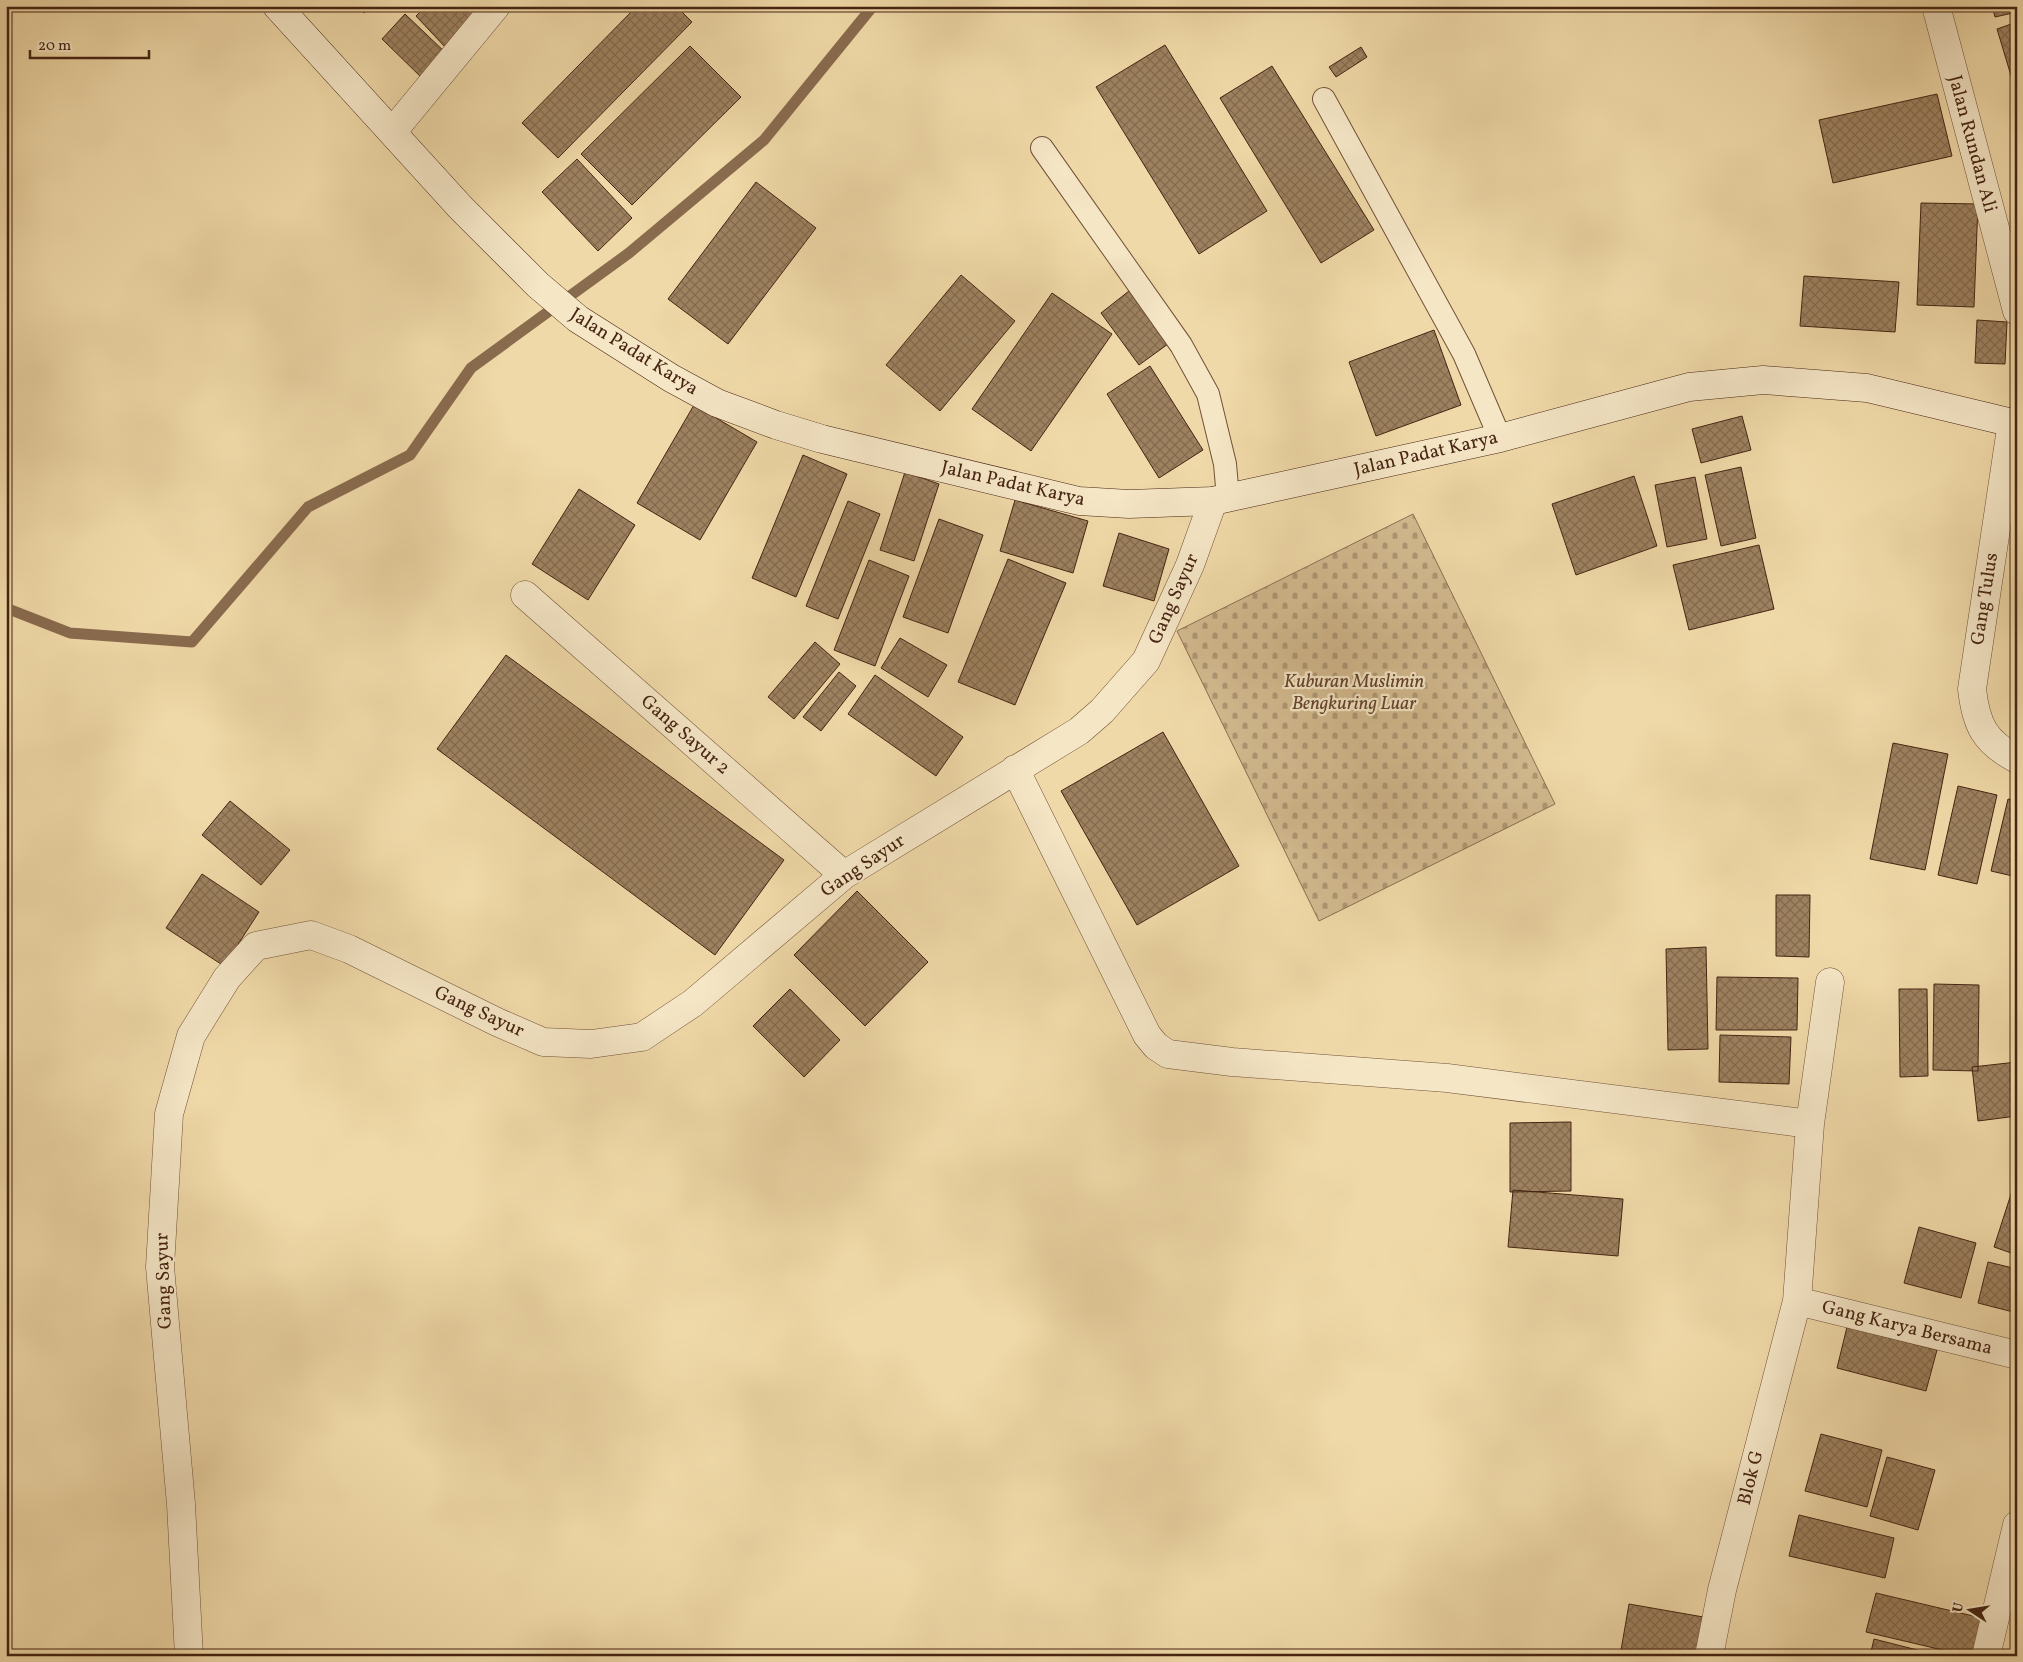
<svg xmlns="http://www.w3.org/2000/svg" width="2023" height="1662" font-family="Vollkorn,serif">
  <defs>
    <pattern id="cemetery-stones" width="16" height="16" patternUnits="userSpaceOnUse" patternTransform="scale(1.25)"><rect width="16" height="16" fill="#d3ba8f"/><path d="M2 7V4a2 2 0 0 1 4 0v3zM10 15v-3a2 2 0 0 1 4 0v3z" fill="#ad9774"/></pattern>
    <pattern id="building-cross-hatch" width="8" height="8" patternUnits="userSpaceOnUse" patternTransform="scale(1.25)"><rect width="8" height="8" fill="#9e8260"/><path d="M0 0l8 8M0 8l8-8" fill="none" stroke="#836a4e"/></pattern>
  </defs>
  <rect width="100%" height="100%" fill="#f0d9a8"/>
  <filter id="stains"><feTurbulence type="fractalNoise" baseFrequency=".004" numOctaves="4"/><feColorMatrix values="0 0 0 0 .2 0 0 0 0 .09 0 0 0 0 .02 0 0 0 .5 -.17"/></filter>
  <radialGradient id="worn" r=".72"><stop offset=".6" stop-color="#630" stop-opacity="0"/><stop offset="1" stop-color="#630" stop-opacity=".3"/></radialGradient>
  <path fill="url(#cemetery-stones)" stroke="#8c6f51" d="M1413,514l142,290 -236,117 -142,-290z"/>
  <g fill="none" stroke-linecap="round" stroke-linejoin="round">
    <path stroke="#896b4e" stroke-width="11" d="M6,608l64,25 122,9 116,-135 102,-52 61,-87 158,-115 135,-113 109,-134"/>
  </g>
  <path fill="url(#building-cross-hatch)" stroke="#462413" d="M358,6h15l-9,7z
    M426,6h55l-35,42 -30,-32z
    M637,6h39l16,16 -134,136 -36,-35z
    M1992,6h25v6l-22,5z
    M405,14l43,41 -24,25 -42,-41z
    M2017,22v55l-5,2 -15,-50z
    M1165,45l102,166 -68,43 -103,-167z
    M690,46l51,51 -109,108 -51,-51z
    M1361,47l6,10 -31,20 -7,-10z
    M1272,66l102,164 -53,33 -101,-165z
    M2017,87v18l-6,-16z
    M1937,94l15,62 -119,27 -14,-63z
    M577,159l55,59 -34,33 -56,-59z
    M756,182l60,46 -88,116 -60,-45z
    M1921,203l57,1 -4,103 -57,-2z
    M961,275l54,46 -75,90 -54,-46z
    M1804,276l95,6 -4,50 -95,-6z
    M1129,291l39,53 -29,21 -38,-52z
    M1052,293l60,41 -81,117 -59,-42z
    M1977,320l30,2 -2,42 -30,-1z
    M1434,330l27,75 -85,31 -27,-74z
    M1150,366l53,84 -44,28 -52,-84z
    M694,405l63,37 -57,98 -63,-37z
    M1742,416l9,34 -50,13 -9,-34z
    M803,455l44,19 -51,123 -44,-19z
    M1741,467l15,71 -35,8 -16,-71z
    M905,472l34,12 -25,77 -34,-11z
    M1634,476l23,70 -81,29 -24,-71z
    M1695,477l12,62 -40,8 -12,-62z
    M579,489l56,36 -47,75 -56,-36z
    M1015,500l73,21 -15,52 -73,-22z
    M848,501l32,13 -42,105 -32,-13z
    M939,519l44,16 -35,98 -45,-16z
    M1119,533l50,16 -15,52 -51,-15z
    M1759,545l15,64 -85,21 -16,-65z
    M1008,559l58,24 -51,122 -57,-23z
    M869,560l40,16 -34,90 -41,-16z
    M900,638l47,27 -19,32 -47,-29z
    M815,642l25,22 -46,55 -26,-22z
    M506,655l278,205 -69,95 -278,-206z
    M839,672l17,14 -35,45 -18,-14z
    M875,675l88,62 -27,39 -88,-62z
    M1163,732l76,134 -102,59 -76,-134z
    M1893,743l55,11 -23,116 -55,-11z
    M1958,786l39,9 -20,89 -39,-9z
    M2008,799l9,2v76l-26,-6z
    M230,801l60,49 -29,35 -59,-50z
    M202,874l57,38 -35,54 -58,-38z
    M857,891l71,71 -63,64 -71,-71z
    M1776,895h34l-1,62 -33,-1z
    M1706,947l2,102 -40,1 -2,-101z
    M1717,977l81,1 -1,52h-81z
    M1934,984l45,1 -1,86 -45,-1z
    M790,989l50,51 -36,37 -51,-51z
    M1899,989h28l1,87 -28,1z
    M1720,1035l71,2 -2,47 -70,-2z
    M2017,1062v54l-39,5 -6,-54z
    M1571,1122v69l-61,1v-69z
    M1513,1190l110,9 -5,57 -110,-9z
    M2012,1191l5,2v62l-23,-8z
    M1919,1227l57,16 -15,55 -57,-15z
    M1988,1262l29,7v44l-39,-10z
    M1847,1327l90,23 -11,41 -89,-23z
    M1821,1434l61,16 -15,57 -62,-16z
    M1887,1457l48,13 -17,60 -48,-14z
    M1799,1515l95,23 -9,40 -96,-22z
    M1876,1593l110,26 -9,37h-9l-102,-24z
    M1629,1604l80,14 -6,38h-83z
    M1874,1639l67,17h-71z"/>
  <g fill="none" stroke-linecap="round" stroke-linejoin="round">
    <g stroke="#705138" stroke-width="24">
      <path id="service" d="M1324,99l140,255 36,84
        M1042,148l139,197 27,49 17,70 3,34"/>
    </g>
    <g stroke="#705138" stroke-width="29">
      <path id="minor" d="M1936,6l81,305
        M393,131l103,-125
        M2012,422l-40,267c4,35 12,53 45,70
        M525,595l319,280
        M1015,769l132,266 9,11 12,8 64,8 215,16 363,46 -13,177 -75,289 -13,66
        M1810,1124l20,-142
        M1797,1301l220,54
        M189,1656l-8,-152 -21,-237 9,-153 22,-78 36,-58 29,-32 55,-11 38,14 148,73 46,20 48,2 51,-7 51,-34 151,-128 235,-144 23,-20 44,-50 44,-96 23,-64
        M1986,1656l31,-131"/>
    </g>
    <g stroke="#462413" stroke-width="29">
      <path id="secondary" d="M277,6l184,202 77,77 40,34 93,59 46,25 59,22 46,14 257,62 50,3 84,-3 287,-63 189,-51 74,-7 104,8 150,36"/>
    </g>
    <use href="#service" stroke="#f5e6c6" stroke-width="22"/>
    <use href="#minor" stroke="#f5e6c6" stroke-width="28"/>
    <use href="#secondary" stroke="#f5e6c6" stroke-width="28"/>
  </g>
  <g text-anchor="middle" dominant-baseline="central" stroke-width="4.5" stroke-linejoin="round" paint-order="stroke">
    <g font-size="19" fill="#462413" stroke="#f5e6c6">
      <text transform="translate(1972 144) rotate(75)">Jalan Rundan Ali</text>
      <text transform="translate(634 352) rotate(32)">Jalan Padat Karya</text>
      <text transform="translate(1426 454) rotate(-13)">Jalan Padat Karya</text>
      <text transform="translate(1013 484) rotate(13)">Jalan Padat Karya</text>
      <text transform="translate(1174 599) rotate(-66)">Gang Sayur</text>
      <text transform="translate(1985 599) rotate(-81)">Gang Tulus</text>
      <text transform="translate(685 735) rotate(41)">Gang Sayur 2</text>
      <text transform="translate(863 866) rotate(-34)">Gang Sayur</text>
      <text transform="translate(479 1012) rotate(25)">Gang Sayur</text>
      <text transform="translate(164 1281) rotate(-92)">Gang Sayur</text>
      <text transform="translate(1907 1328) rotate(14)">Gang Karya Bersama</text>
      <text transform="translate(1751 1478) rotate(-76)">Blok G</text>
    </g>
    <g font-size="19" font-style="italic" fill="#62422c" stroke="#f5e6c6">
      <text x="1354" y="682">Kuburan Muslimin<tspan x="1354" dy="22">Bengkuring Luar</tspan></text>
    </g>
  </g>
  <rect width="2023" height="1662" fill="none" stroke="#f0d9a8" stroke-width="25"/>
  <rect x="8" y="8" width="2008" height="1647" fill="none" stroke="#462413" stroke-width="2.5"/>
  <rect x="12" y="12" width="1998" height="1637" fill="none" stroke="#462413"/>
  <g transform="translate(1970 1610) rotate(282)" stroke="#f5e6c6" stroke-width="4" paint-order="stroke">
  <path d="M0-4L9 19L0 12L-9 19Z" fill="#462413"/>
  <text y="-8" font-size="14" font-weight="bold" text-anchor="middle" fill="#462413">U</text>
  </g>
  <path d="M30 50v8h119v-8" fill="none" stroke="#462413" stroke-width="2.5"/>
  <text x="38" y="50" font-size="15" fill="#462413" stroke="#f5e6c6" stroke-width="4" paint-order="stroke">20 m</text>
  <rect width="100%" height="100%" filter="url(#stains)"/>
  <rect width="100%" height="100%" fill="url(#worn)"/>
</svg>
